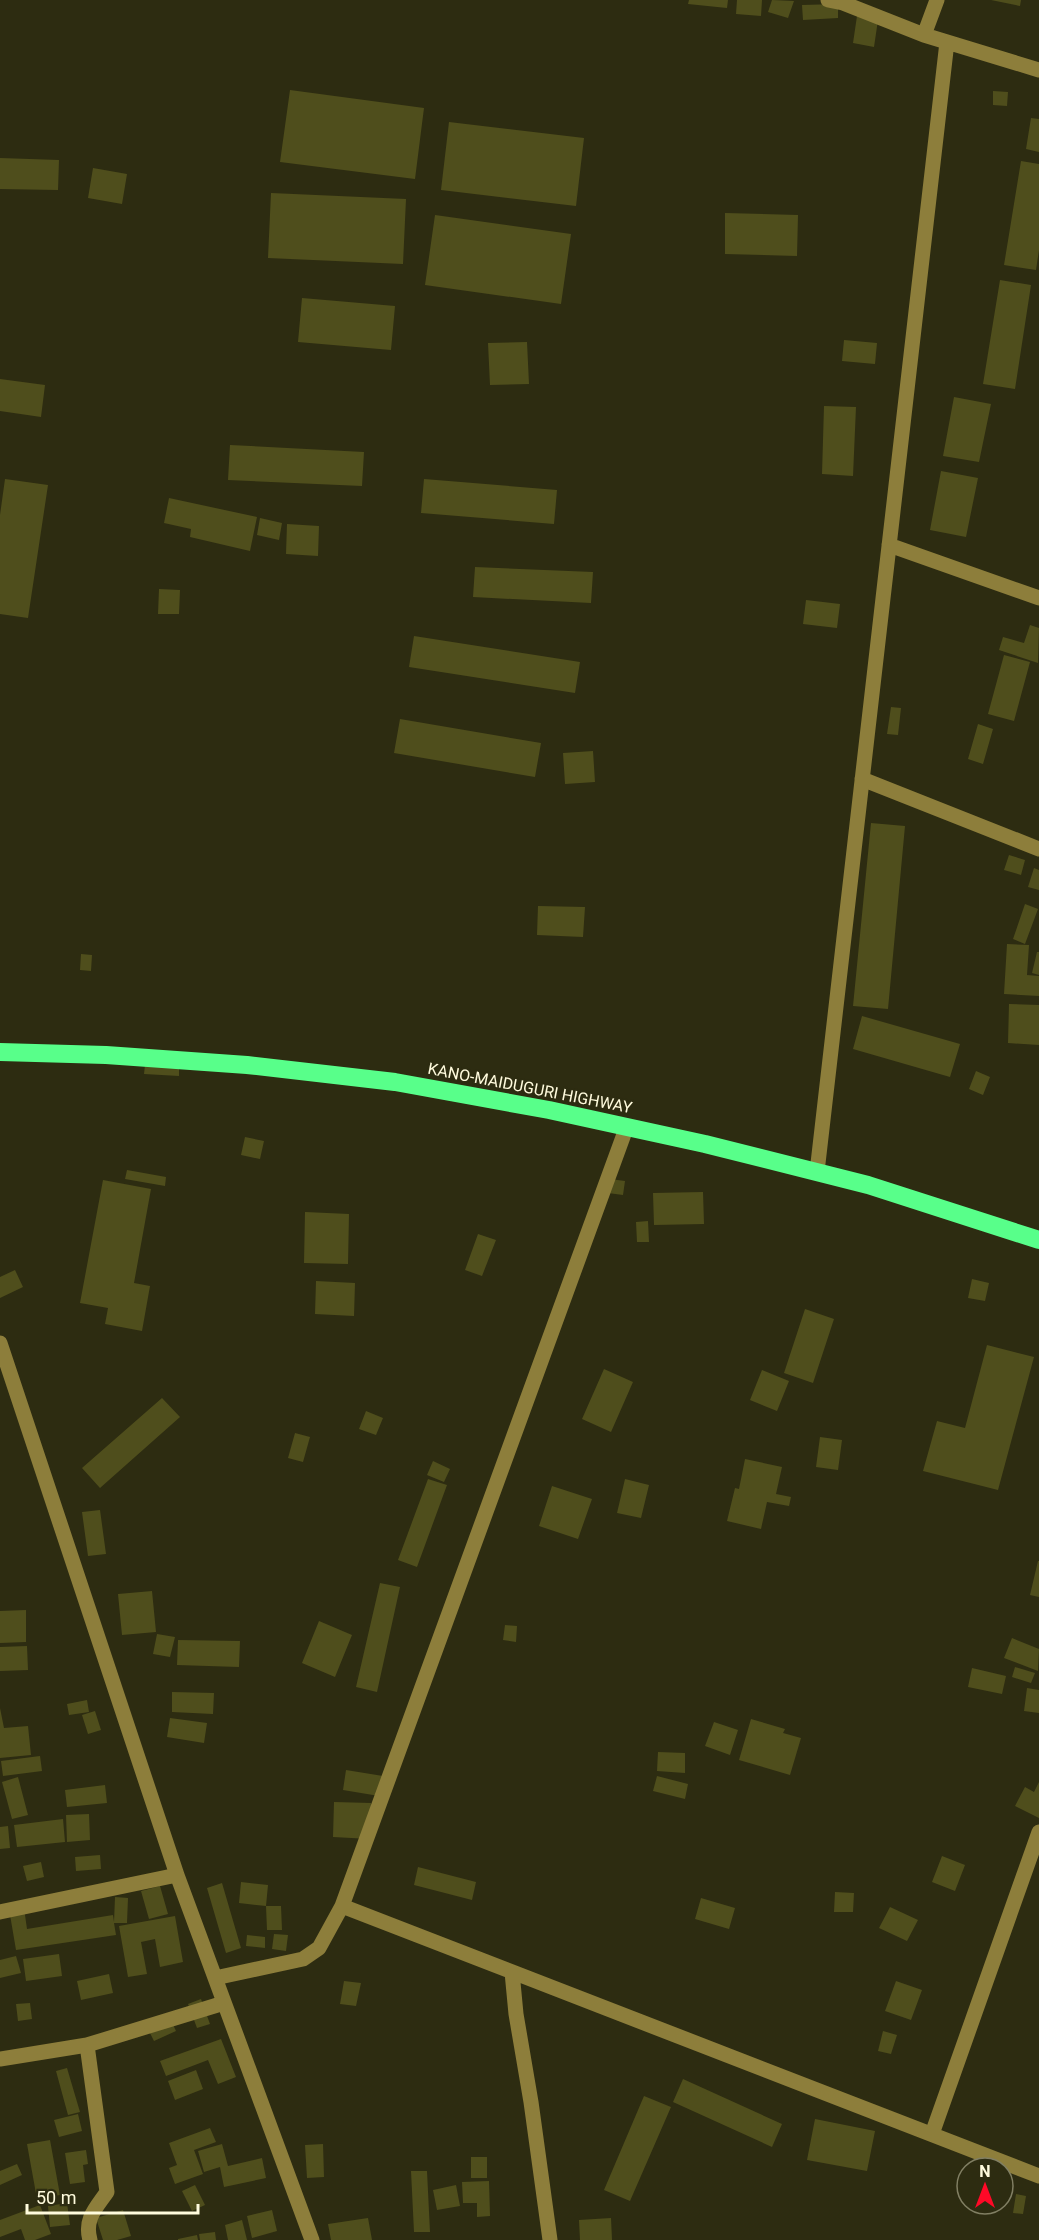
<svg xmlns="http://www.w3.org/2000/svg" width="1039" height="2240" font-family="Roboto,sans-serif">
  <rect width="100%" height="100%" fill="#2d2c11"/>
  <path fill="#4f4e1c" d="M689,0h39l-1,8 -39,-4z
    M737,0h25l-1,16 -25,-2z
    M772,0l22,1 -6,17 -20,-6z
    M991,0h30l-1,6z
    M838,4v14l-35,2 -1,-15z
    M857,16l21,4 -4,27 -21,-4z
    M290,90l134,18 -9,71 -135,-17z
    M993,91l15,1 -1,14 -14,-1z
    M1031,118l8,1v33l-13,-3z
    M449,122l135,16 -8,68 -135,-16z
    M0,158l59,2 -1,30 -58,-1z
    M1021,161l18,3v86l-3,20 -32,-5z
    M93,168l34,6 -5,30 -34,-6z
    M271,193l135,6 -3,65 -135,-6z
    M725,213l73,2 -1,41 -72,-2z
    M435,215l136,19 -10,70 -136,-19z
    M1000,280l31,5 -16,104 -32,-5z
    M302,298l93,8 -4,44 -93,-8z
    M844,340l33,3 -2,21 -33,-3z
    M527,342l2,42 -39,1 -2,-42z
    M0,379l45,6 -4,32 -41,-6z
    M954,397l37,7 -12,58 -36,-6z
    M824,406l32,1 -3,69 -31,-2z
    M230,445l134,7 -2,34 -134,-6z
    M941,471l37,7 -12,59 -36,-7z
    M5,479l43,6 -20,133 -28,-4v-99z
    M424,479l133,11 -3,34 -133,-11z
    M169,498l88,19 -7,34 -60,-14 1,-8 -27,-6z
    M260,518l22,5 -3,17 -22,-5z
    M287,524l32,2 -1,30 -32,-2z
    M475,567l118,5 -2,31 -118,-6z
    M159,589l21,1 -1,24h-21z
    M806,600l34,4 -3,24 -34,-4z
    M1030,625l9,3 -1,35 -39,-13 4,-13 21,6z
    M414,636l166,26 -5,31 -166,-26z
    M1004,655l26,7 -16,59 -26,-7z
    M891,707l10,1 -3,27 -11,-1z
    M400,719l141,24 -6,34 -141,-24z
    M978,724l15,5 -10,35 -15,-5z
    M593,751l2,31 -30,2 -2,-31z
    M871,823l34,3 -17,183 -35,-3z
    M1009,855l16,5 -4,15 -17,-5z
    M1034,868l5,2v20l-11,-3z
    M1025,904l13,5 -13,35 -12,-5z
    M538,906l47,1 -2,30 -46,-2z
    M1007,944l22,1 -2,30 12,1v20l-35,-2z
    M1037,952h2v23l-7,-2z
    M81,954l11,1 -1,16 -11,-1z
    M1009,1004l30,1v40l-31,-2z
    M862,1016l98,28 -10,33 -97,-28z
    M145,1065l34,1v10l-35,-2z
    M976,1071l14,6 -7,18 -14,-6z
    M245,1137l19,4 -4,18 -19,-4z
    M127,1170l39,7 -1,9 -40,-7z
    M610,1179l15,2 -2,14 -15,-2z
    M103,1180l48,9 -17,94 16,3 -8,45 -37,-7 3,-16 -28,-5z
    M703,1192l1,32 -50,1 -1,-32z
    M305,1212l44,2 -1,50 -44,-1z
    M648,1221l1,21h-12l-1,-20z
    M478,1234l18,6 -14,36 -17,-6z
    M15,1270l8,17 -23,11v-21z
    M972,1279l17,4 -4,18 -17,-3z
    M316,1281l39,2 -1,33 -39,-2z
    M805,1309l29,10 -21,64 -29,-10z
    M987,1345l47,12 -36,133 -75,-19 14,-50 28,7z
    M604,1369l29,13 -22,50 -29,-13z
    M762,1370l27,11 -12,30 -27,-11z
    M162,1398l18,19 -80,71 -18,-20z
    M366,1411l17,7 -7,17 -17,-6z
    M295,1433l15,4 -7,25 -15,-4z
    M820,1437l22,3 -4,30 -22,-3z
    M745,1459l37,8 -6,27 15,3 -2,9 -22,-4 -6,27 -34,-8 8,-33 4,1z
    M433,1461l17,8 -6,13 -17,-7z
    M428,1479l19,6 -30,82 -19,-7z
    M625,1479l24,6 -8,33 -24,-5z
    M552,1486l40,13 -14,40 -39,-13z
    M100,1510l6,44 -18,2 -6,-44z
    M1038,1561h1v36l-9,-2z
    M380,1583l20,4 -23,105 -21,-5z
    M152,1591l4,41 -34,3 -4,-41z
    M26,1610v32l-26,1v-32z
    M319,1621l33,14 -17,42 -33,-14z
    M505,1625l12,1 -1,16 -13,-2z
    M157,1634l18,3 -5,20 -17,-3z
    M1012,1638l27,11 -1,22 -34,-13z
    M178,1640l62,1 -1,26 -62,-2z
    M27,1646l1,24 -28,1v-24z
    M1015,1667l20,6 -4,10 -19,-6z
    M972,1668l34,8 -4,18 -34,-7z
    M1027,1688l12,2v23l-15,-2z
    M172,1692l42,1 -1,21 -41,-2z
    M87,1700l2,12 -20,3 -2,-11z
    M0,1708l4,20 24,-2 3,29 -31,3z
    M95,1711l6,19 -13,4 -6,-19z
    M170,1718l37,5 -3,20 -37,-6z
    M751,1719l34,10 -2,4 18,5 -11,37 -51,-15z
    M714,1722l24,8 -8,25 -25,-9z
    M658,1752l27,1v20l-28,-2z
    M40,1756l2,15 -39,5 -2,-15z
    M346,1770l37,6 -4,20 -36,-6z
    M657,1776l31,8 -3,15 -32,-8z
    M18,1777l10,38 -16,4 -10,-37z
    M1039,1782v36l-24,-12 10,-19 9,5z
    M105,1785l2,18 -40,4 -2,-17z
    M334,1802l37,1 -1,36 -37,-2z
    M89,1814l1,26 -23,2 -1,-27z
    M63,1819l2,23 -48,5 -3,-22z
    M8,1826l2,22 -10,1v-22z
    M100,1855l1,14 -25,2 -1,-14z
    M942,1856l23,9 -10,26 -23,-9z
    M41,1862l3,15 -17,4 -4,-15z
    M418,1867l58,15 -4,18 -58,-15z
    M241,1882l27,3 -2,21 -27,-3z
    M222,1883l19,65 -15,5 -19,-65z
    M160,1886l8,28 -19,5 -8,-28z
    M835,1892l19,1 -1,19h-19z
    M115,1897l13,1 -1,25h-13l2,12 -100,15 -8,-47 15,-2 4,28 86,-14 1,7z
    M701,1898l34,10 -6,21 -34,-10z
    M266,1906h15l1,24h-15z
    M890,1907l28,13 -11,21 -28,-13z
    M175,1916l8,46 -23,5 -5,-28 -14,3 6,32 -19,3 -9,-51z
    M274,1934l14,1 -2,16 -14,-2z
    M247,1935l18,2v11l-19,-2z
    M59,1954l3,22 -36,5 -3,-22z
    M16,1956l5,17 -21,5v-18z
    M109,1974l4,19 -32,7 -4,-19z
    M344,1981l17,2 -5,23 -16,-2z
    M896,1981l26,9 -11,30 -26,-9z
    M201,1999l9,25 -13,4 -9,-24z
    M30,2003l2,16 -14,2 -2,-17z
    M168,2014l8,17 -22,10 -8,-16z
    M883,2031l14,4 -6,19 -13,-3z
    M221,2039l15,38 -18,7 -10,-24 -42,16 -6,-15z
    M67,2068l13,44 -12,3 -12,-44z
    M196,2070l7,19 -28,11 -7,-19z
    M683,2079l99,45 -10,23 -99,-45z
    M644,2096l27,11 -41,94 -26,-11z
    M78,2114l4,17 -23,6 -5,-17z
    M815,2119l60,12 -8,40 -60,-11z
    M210,2128l6,14 -22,8 9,24 -28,10 -6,-16 8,-3 -8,-22z
    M50,2140l10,55 -23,4 -10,-55z
    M222,2144l6,22 34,-8 4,20 -42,9 -4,-20 -16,5 -6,-21z
    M323,2144l1,33 -17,1 -2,-33z
    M86,2150l2,14 -5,1 2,17 -15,2 -5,-31z
    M471,2157h16v21h-16z
    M17,2164l5,11 -22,10v-14z
    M411,2171h16l3,61h-16z
    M489,2181l1,35 -13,1v-14h-14l-1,-21z
    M195,2185l10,20 -13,6 -10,-20z
    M456,2185l4,21 -23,4 -4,-20z
    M1016,2194l10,2 -3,18 -10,-1z
    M67,2203l3,22 -20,2 -2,-21z
    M40,2205l11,29 -16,6h-10l-4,-11 -21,8v-17z
    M123,2210l8,26 -14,4h-14l-7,-22z
    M272,2210l5,21 -25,7 -5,-22z
    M368,2218l4,22h-41l-3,-16z
    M611,2218l1,22h-32l-1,-20z
    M242,2220l5,20h-19l-3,-15z
    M215,2232l1,8h-16l-1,-6z
    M197,2235l1,5h-20v-1z"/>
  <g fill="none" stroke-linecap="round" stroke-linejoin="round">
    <path stroke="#8d7e3b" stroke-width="15" d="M828,0l15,3 81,32 115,35
      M924,35l13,-35
      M889,545l150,53
      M862,779l177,70
      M817,1172l130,-1130
      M0,1343l177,532 135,365
      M342,1906l697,270
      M0,1912l177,-37
      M512,1972l4,42 15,88 19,138
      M215,1978l88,-19 16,-11 23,-42 285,-780
      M87,2045l20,147c-11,16 -23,27 -17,48
      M0,2059l87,-14 137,-42
      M932,2134l107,-302"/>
    <path stroke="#58ff8a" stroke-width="18" d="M0,1052l106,3 141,10 148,17 154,28 156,34 163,41 171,55"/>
  </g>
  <g text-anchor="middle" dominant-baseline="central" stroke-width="4.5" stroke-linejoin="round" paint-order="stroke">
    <g font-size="16" fill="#fffbdd" stroke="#2d2c11">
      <text transform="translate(530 1088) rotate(11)">KANO-MAIDUGURI HIGHWAY</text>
    </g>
  </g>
  <g transform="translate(985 2186)"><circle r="28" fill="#2d2c11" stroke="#817f63" stroke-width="1.5"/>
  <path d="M0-4.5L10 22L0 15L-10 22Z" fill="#ff0927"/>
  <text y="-9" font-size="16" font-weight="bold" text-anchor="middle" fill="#fffbdd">N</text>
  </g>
  <path d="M27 2204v9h171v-9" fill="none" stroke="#fffbdd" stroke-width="3"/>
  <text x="36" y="2204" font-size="18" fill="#fffbdd" stroke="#2d2c11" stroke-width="4.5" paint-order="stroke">50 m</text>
</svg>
